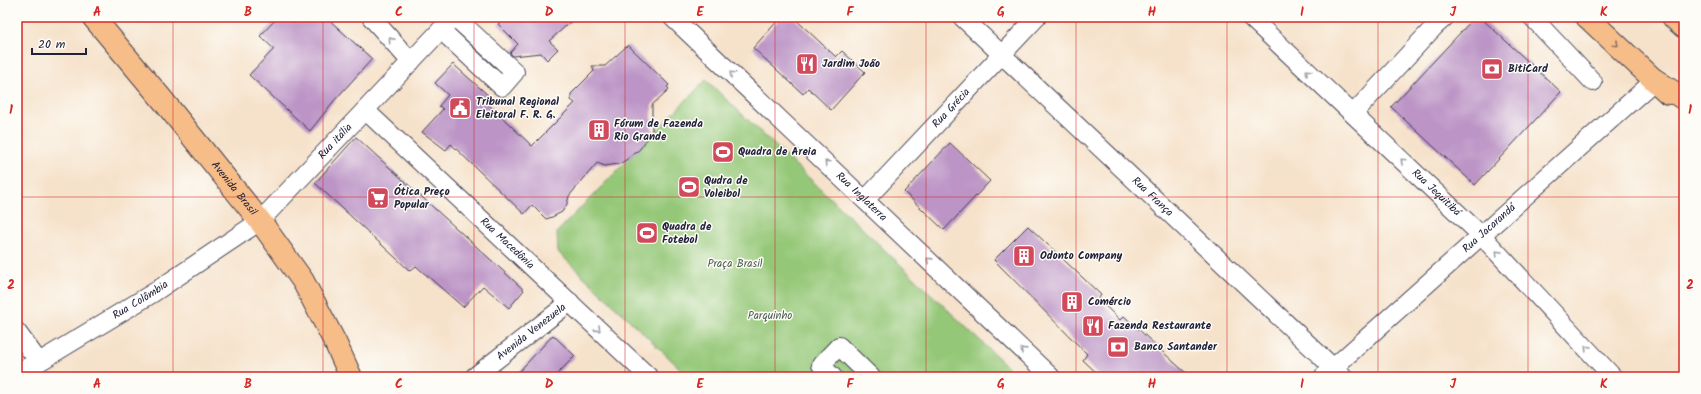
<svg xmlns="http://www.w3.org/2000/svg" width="1701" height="394" font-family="Kalam,sans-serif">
  <rect width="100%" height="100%" fill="#fdfcf7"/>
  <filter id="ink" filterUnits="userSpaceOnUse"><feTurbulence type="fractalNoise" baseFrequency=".025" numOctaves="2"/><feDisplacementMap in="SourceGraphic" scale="8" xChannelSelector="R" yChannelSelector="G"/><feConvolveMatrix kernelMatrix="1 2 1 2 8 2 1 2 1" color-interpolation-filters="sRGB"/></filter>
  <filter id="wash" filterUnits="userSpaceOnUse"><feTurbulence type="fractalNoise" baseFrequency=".012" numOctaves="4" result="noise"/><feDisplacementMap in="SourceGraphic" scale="16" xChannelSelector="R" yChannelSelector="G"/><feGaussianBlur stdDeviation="0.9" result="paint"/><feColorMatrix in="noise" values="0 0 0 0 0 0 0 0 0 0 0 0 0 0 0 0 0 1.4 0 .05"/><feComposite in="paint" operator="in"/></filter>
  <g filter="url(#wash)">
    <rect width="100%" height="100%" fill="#f6e2cb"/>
    <path fill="#94c777" stroke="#5b7459" d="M706,80l303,288 -9,9h-311l-131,-125 -1,-20z"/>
    <g id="blocks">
      <path fill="#bc94c6" d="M278,17h48l46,42 -39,43 -23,29 -61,-56 25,-26 -14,-13z
        M507,17h69l-27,24 9,8 -11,11 -6,-7 -28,3 -3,-3 8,-9 -20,-20z
        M781,17h12l43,40 6,-6 23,21 -34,38 -23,-22 -5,6 -50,-46z
        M1475,17h5l81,75 -86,93 -84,-78z
        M628,45l41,40 -2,2 2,2 -17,16v27l-12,17 -14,11 -7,4 -14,2 -8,-3 -28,33 -2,8 -5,8 -10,5 -6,2 -14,-14 -8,9 -73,-70 -5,6 -24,-18 21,-23 -4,-3 9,-11 -13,-12 18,-19 36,32 -4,5 47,45 43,-43 -4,-3v-6l23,-23 -2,-5h13z
        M356,137l168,153 -15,18 -26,-22 -20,21 -47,-41 -6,5 -95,-88z
        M950,143l40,38 -46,49 -40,-38z
        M1028,226l73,69 -3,4 22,21 4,-4 66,61h-89l-18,-17 4,-6 -93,-94z
        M553,335l22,21 -21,21h-40z"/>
    </g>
  </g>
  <g filter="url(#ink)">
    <use href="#blocks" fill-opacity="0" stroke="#423f51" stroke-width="1"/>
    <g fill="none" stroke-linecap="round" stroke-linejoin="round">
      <g stroke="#423f51" stroke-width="20">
        <g id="minor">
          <path d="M371,17l40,45"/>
          <path id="s1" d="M672,17l379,360"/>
          <path id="s2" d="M962,17l381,360"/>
          <path id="s3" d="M1250,17l232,219 131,141"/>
          <path d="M1532,17l61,65"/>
          <path d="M441,30l61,57 13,-15 -60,-55"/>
          <path id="s4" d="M365,110l284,267"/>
          <path d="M1353,114l82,-88 10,-9"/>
          <path id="s5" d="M865,200l172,-183"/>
          <path d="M17,332l22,30"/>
          <path id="s6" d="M17,372l22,-10 114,-69 107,-72 193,-204"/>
          <path id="s7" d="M474,377l96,-75"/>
          <path d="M833,377l-12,-12 18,-19 32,31"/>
          <path id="s8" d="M1323,377l332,-297"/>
        </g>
      </g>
      <g stroke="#423f51" stroke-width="24">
        <g id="major">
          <path id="s9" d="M93,17l68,81 99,123 43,60 32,61 16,35"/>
          <path d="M1587,17l81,76"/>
        </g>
      </g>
      <g stroke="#423f51" stroke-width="24">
        <path id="highway" d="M1673,17l11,10
          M1655,80l29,19"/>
      </g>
      <use href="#minor" stroke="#fff" stroke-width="18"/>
      <use href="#major" stroke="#f7bd88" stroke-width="22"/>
      <use href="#highway" stroke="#f7bd88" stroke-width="22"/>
    </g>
    <defs><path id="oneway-chevron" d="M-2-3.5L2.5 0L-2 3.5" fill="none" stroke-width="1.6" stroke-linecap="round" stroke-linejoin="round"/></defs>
    <g stroke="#9c9ca7">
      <use href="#oneway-chevron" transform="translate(391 40) rotate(-131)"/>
      <use href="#oneway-chevron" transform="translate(1308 72) rotate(-137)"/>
      <use href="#oneway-chevron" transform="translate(732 74) rotate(-137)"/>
      <use href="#oneway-chevron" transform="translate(1403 161) rotate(-137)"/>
      <use href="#oneway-chevron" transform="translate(827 163) rotate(-137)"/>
      <use href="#oneway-chevron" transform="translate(1498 253) rotate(-133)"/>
      <use href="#oneway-chevron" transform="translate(929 260) rotate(-136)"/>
      <use href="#oneway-chevron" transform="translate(598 329) rotate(44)"/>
      <use href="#oneway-chevron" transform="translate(1587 348) rotate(-133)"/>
      <use href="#oneway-chevron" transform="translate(1023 350) rotate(-136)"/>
    </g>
    <use stroke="#8c7062" href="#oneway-chevron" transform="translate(1616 44) rotate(43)"/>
  </g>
  <path fill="none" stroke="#d62828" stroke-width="1" stroke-opacity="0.55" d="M173,17v360M323,17v360M474,17v360M625,17v360M775,17v360M926,17v360M1076,17v360M1227,17v360M1378,17v360M1528,17v360M17,197h1667"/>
  <defs>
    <g id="restaurant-square" transform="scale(1.15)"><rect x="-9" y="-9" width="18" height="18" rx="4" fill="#d1495b" stroke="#fdfcf7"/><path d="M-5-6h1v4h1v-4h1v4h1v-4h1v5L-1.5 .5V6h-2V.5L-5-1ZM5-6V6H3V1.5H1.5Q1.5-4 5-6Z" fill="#fff"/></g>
    <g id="bank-square" transform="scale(1.15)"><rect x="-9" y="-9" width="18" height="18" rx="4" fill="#d1495b" stroke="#fdfcf7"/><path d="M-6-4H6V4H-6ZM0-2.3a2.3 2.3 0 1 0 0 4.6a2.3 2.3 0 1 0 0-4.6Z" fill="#fff"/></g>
    <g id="civic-square" transform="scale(1.15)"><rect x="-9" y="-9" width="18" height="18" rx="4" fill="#d1495b" stroke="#fdfcf7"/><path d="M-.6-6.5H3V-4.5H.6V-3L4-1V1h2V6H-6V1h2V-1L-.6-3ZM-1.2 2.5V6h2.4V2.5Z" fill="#fff"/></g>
    <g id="building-square" transform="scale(1.15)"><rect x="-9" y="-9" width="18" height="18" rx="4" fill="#d1495b" stroke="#fdfcf7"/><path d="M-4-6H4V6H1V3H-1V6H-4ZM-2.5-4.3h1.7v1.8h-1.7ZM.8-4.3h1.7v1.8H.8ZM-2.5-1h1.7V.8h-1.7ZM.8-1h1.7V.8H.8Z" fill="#fff"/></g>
    <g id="stadium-square" transform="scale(1.15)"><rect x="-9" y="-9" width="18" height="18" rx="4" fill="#d1495b" stroke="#fdfcf7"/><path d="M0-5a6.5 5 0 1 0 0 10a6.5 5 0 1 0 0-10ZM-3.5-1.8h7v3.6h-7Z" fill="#fff"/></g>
    <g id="supermarket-square" transform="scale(1.15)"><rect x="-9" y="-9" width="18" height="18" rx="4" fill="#d1495b" stroke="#fdfcf7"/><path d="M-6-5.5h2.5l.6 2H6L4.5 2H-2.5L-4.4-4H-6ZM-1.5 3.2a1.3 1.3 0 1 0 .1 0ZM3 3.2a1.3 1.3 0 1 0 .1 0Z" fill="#fff"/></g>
  </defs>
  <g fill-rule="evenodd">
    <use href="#restaurant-square" x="807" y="64"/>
    <use href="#bank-square" x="1492" y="69"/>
    <use href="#civic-square" x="460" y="108"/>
    <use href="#building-square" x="599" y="130"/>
    <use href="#stadium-square" x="723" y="152"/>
    <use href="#stadium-square" x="689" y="187"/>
    <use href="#supermarket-square" x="378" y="198"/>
    <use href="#stadium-square" x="647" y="233"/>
    <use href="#building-square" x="1024" y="256"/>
    <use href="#building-square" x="1072" y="302"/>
    <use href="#restaurant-square" x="1093" y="326"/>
    <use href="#bank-square" x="1118" y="347"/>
  </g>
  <g text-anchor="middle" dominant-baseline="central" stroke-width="3" stroke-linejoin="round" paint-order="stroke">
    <g font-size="11" font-weight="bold" fill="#22223b" stroke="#fdfcf7" text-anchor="start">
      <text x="822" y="64">Jardim João</text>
      <text x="1508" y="69">BitiCard</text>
      <text x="476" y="102">Tribunal Regional<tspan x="476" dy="13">Eleitoral F. R. G.</tspan></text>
      <text x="614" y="124">Fórum de Fazenda<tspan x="614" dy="13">Rio Grande</tspan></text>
      <text x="738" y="152">Quadra de Areia</text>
      <text x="704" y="181">Qudra de<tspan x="704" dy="13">Voleibol</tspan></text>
      <text x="394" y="192">Ótica Preço<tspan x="394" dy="13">Popular</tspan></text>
      <text x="662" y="227">Quadra de<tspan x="662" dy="13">Fotebol</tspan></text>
      <text x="1040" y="256">Odonto Company</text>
      <text x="1088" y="302">Comércio</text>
      <text x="1108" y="326">Fazenda Restaurante</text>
      <text x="1134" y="347">Banco Santander</text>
    </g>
    <g font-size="11" fill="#22223b" stroke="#fdfcf7">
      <text stroke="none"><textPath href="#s5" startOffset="126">Rua Grécia</textPath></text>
      <text stroke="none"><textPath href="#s6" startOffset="396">Rua itália</textPath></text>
      <text stroke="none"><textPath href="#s9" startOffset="222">Avenida Brasil</textPath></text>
      <text stroke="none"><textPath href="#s3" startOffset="256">Rua Jequitibá</textPath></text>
      <text stroke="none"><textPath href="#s1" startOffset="261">Rua Inglaterra</textPath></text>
      <text stroke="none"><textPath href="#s2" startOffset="262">Rua França</textPath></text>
      <text stroke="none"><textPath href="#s8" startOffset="223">Rua Jacarandá</textPath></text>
      <text stroke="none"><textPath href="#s4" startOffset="195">Rua Macedônia</textPath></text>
      <text stroke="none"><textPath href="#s6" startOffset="143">Rua Colômbia</textPath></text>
      <text stroke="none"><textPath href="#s7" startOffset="73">Avenida Venezuela</textPath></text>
    </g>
    <g font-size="11" fill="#4a5c50" stroke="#fdfcf7">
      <text x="735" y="264">Praça Brasil</text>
      <text x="770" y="316">Parquinho</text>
    </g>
  </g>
  <rect width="1701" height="394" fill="none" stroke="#fdfcf7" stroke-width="44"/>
  <path d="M32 48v6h54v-6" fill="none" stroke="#22223b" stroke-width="2"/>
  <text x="38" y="48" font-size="12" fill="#22223b" stroke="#fdfcf7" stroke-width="3" paint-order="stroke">20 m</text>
  <rect x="22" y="22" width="1657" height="350" fill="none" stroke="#d62828" stroke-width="1.5"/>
  <g font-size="13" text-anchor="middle" font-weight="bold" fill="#d62828">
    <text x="97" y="16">A</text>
    <text x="248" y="16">B</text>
    <text x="399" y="16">C</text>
    <text x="549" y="16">D</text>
    <text x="700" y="16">E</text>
    <text x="850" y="16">F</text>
    <text x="1001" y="16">G</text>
    <text x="1152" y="16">H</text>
    <text x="1302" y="16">I</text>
    <text x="1453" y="16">J</text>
    <text x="1604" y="16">K</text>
    <text x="11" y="114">1</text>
    <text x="1690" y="114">1</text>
    <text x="11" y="289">2</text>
    <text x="1690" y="289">2</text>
    <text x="97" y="388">A</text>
    <text x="248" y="388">B</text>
    <text x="399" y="388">C</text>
    <text x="549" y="388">D</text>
    <text x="700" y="388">E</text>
    <text x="850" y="388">F</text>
    <text x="1001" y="388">G</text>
    <text x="1152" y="388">H</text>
    <text x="1302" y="388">I</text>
    <text x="1453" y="388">J</text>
    <text x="1604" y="388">K</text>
  </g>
</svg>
